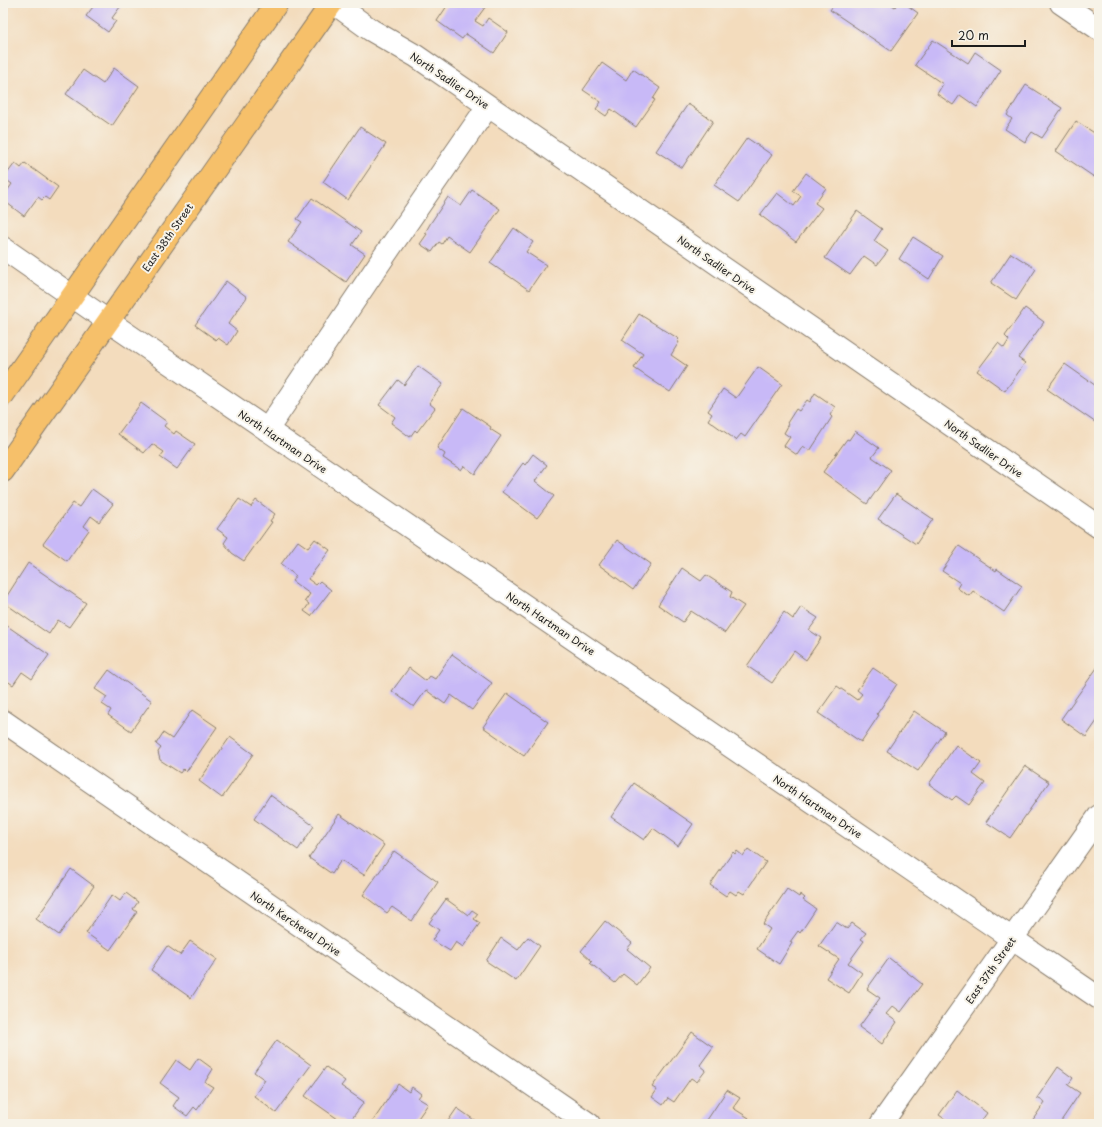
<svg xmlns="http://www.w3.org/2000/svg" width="1102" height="1127" font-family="'Playpen Sans',sans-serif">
  <rect width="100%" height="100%" fill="#f7f3e8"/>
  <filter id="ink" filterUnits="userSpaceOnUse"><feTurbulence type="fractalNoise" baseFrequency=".025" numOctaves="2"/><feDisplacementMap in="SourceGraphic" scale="8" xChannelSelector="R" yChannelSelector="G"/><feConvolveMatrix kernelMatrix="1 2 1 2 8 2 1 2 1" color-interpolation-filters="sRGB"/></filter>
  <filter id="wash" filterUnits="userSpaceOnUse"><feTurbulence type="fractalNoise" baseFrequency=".012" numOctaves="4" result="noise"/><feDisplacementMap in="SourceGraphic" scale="16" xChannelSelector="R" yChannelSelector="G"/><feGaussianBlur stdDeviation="0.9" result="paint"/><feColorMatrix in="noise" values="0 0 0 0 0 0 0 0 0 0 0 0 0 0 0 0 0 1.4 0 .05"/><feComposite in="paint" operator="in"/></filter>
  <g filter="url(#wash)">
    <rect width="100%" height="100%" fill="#f3dcbd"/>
    <g id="blocks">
      <path fill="#c8b9f7" d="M96,3h27l-11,15 4,3 -8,11 -22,-16z
        M449,3h33l4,3 -11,15 8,5 5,-8 20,14 -14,21 -28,-19 -4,5 -25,-18z
        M835,3h54l6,4 2,-4h7l14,10 -27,38 -61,-41z
        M933,40l35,23 7,-11 26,18 -24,37 -17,-12 -7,10 -16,-11 6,-10 -28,-19z
        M602,63l24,17 7,-11 27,19 -7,11 2,1 -19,27 -25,-18 -5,7 -10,-7 5,-7 -18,-12z
        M114,68l25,18 -27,40 -46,-32 17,-24 20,14z
        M1026,85l36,23 -20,30 -10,-6 -7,10 -20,-13 7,-10 -5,-4z
        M688,104l25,17 -31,47 -26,-17z
        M1076,121l23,15v34l-5,7 -38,-26z
        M360,127l26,17 -38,56 -25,-18z
        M747,138l25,17 -33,47 -25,-17z
        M15,163l6,5 4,-5 33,24 -9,13 -4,-3 -3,3 -4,-3 -14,19 -21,-16v-3l9,-13 -8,-6z
        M806,173l20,15 -11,15 7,5 -26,34 -36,-27 17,-22 17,13 7,-10 -8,-5z
        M472,190l28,19 -30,43 -23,-16 -5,8 -3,-2 -7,10 -12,-8 7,-10 -2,-1 5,-9 18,-27 13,9z
        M312,198l49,34 -9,13 13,9 -19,28 -58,-40 14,-20 -5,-3z
        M857,211l25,18 -8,12 14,10 -11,14 -13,-9 -14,19 -25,-17z
        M514,228l19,14 -7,10 20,13 -17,25 -39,-27z
        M913,237l30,19 -14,23 -30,-20z
        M1011,253l25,16 -20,31 -25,-17z
        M226,281l21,16 -19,27 9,7 -9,14 -10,-7 -2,2 -21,-15z
        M1025,308l19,14 -26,36 7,5 -20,28 -28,-20 21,-28 6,5 5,-8 -4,-4z
        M639,314l40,25 -2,2 2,1 -8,13 16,11 -17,26 -36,-24 9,-14 -21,-14z
        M1065,364l34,24v37l-52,-36z
        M418,366l25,18 -14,19 6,5 -18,24 -2,-2 -5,7 -19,-14 4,-6 -16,-12 19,-25 6,5z
        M758,367l24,17 -37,53 -4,-3 -5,6 -28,-20 4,-6 -4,-3 15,-22 13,9z
        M815,393l20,14 -5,8 2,2 -22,34 -7,-5 -6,9 -13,-9 6,-9 -6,-4 5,-9 -2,-1 9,-14 3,2 8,-11 3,2z
        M141,403l26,19 -3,4 10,8 2,-3 19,13 -18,25 -17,-12 4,-5 -12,-8 -8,9 -26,-19z
        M463,408l28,19 -1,2 11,7 -26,38 -11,-8 -3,4 -18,-12 2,-4 -8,-6z
        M855,431l24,17 -7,9 19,13 -24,34 -44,-32 24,-33 2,1z
        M533,454l14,11 -12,16 19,15 -17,22 -35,-26 21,-29 2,2z
        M92,489l21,15 -14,18 -8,-6 -7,10 5,4 -22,31 -24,-17 30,-41 6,4z
        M896,494l37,25 -17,25 -38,-25z
        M239,499l12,8 5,-7 19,14 -5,7 2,1 -28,39 -12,-8 -8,-10 4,-6 -11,-8z
        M315,539l15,11 -22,29 8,6 4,-4 11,9 -20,26 -7,-5 5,-7 -4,-3 5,-7 -18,-13 4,-5 -15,-12 17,-23 10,7z
        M617,540l34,24 -18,26 -34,-25z
        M959,546l37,25 1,-2 25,17 -18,26 -31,-21 -4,5 -12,-8 3,-5 -18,-12z
        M28,563l58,40 -17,24 -11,-7 -9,14 -46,-32z
        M682,568l19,13 5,-6 26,17 -2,5 14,9 -19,27 -34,-22 -8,11 -25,-17z
        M801,607l17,11 -9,12 12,8 -15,22 -12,-9 -22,32 -25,-17 37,-54 9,7z
        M3,623l46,32 -17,24 -10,-7 -9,13 -10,-7z
        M452,654l40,29 -20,27 -21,-15 -6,9 -19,-14 -12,17 -22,-16 17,-23 17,13 4,-5 5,3z
        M1099,665v53l-13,19 -25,-18z
        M873,668l24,16 -20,30 2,1 -18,27 -43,-29 19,-27 20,14 5,-6 -5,-4z
        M109,670l43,31 -21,30 -23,-16 3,-5 -9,-6 5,-7 -12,-8z
        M507,693l41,29 -24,34 -41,-29z
        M192,710l25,17 -31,45 -3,-3 -3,4 -20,-13 -2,-8 3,-4 -5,-4 7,-11 9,6z
        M914,711l31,21 -27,39 -31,-20z
        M230,737l23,17 -31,44 -23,-17z
        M956,745l25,18 -8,11 12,9 -16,22 -13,-9 -4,4 -23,-16z
        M1025,766l24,16 -39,56 -24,-16z
        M634,783l59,41 -15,22 -25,-18 -9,12 -33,-23z
        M270,795l44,31 -16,24 -44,-31z
        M339,814l45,31 -20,30 -23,-15 -9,14 -23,-16z
        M748,849l18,13 -22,32 -5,-3 -3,4 -6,-4 -4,5 -16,-11 23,-33 2,2 2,-3 6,5z
        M394,851l44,31 -26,39 -20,-14 -5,6 -24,-18z
        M71,869l23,17 -35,49 -23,-16z
        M787,889l12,8 1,-3 5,4 -2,2 13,9 -16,24 -2,-2 -8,11 2,1 -13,21 -22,-15 13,-20 -7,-5z
        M126,893l12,9 -5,7 4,3 -27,38 -24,-17 26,-38 8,6z
        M446,899l22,16 4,-5 6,4 -4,5 6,4 -17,24 -7,-5 -6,9 -18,-11 7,-10 -10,-7z
        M605,921l27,22 -5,6 23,19 -13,17 -14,-11 -8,9 -25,-20 2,-2 -11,-10z
        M836,922l11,7 5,-6 14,10 -5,6 3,2 -16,22 14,10 -13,20 -23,-15 13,-19 -20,-13z
        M528,937l12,9 -24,35 -30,-20 15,-23 17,12z
        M190,941l27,18 -26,39 -40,-28 16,-24 13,9z
        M889,958l33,26 -21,28 -8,-6 -7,8 11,8 -15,22 -23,-17 21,-29 -13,-9z
        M692,1032l21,15 -13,18 6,5 -9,12 -6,-4 -17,24 -6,-4 -5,7 -11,-8 5,-7 -5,-3z
        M277,1040l34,25 -35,48 -22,-17 11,-16 -11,-8z
        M198,1058l15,11 -8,13 8,5 -16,23 -3,-3 -7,9 -14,-10 6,-9 -19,-14 16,-23 14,10z
        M326,1067l19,14 -4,5 23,16 -16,22h-3l-40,-28z
        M1058,1067l15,11 -5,7 12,8 -21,31h-29l15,-22 -8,-4z
        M398,1084l11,8 3,-5 9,7 -3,4 10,6 -14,20h-43z
        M727,1090l13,8 -7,10 16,10 -4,6h-38l-2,-1z
        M957,1090l30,23 -8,11h-27l-13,-9z
        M457,1108l23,16h-34z"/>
    </g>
  </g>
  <g filter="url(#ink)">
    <use href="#blocks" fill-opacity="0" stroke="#887c6c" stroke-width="1"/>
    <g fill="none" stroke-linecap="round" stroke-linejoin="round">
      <g stroke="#887c6c" stroke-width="24">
        <path id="minor" d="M334,3l37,27 45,26 683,471
          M1061,3l38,26
          M3,248l105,73 991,677
          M267,430l118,-175 103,-149
          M3,721l586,403
          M881,1124l218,-308"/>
      </g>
      <g stroke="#887c6c" stroke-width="24">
        <path id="major" d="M3,395l274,-392
          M3,471l329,-468"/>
      </g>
      <use href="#minor" stroke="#fff" stroke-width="22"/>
      <use href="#major" stroke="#f6c06b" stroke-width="22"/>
    </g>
  </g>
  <g text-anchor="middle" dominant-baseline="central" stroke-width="4" stroke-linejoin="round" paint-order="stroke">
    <g font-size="10" fill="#1c1c1c" stroke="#f7f3e8">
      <text transform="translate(450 80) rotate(34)">North Sadlier Drive</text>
      <text transform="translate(167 237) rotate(-55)">East 38th Street</text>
      <text transform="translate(717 264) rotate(35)">North Sadlier Drive</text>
      <text transform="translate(283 441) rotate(34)">North Hartman Drive</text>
      <text transform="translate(984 448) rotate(35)">North Sadlier Drive</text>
      <text transform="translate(551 623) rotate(34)">North Hartman Drive</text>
      <text transform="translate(818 806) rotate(34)">North Hartman Drive</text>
      <text transform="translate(296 923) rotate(34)">North Kercheval Drive</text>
      <text transform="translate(990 970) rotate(-55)">East 37th Street</text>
    </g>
  </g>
  <rect width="1102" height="1127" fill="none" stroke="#f7f3e8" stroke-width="16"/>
  <path d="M952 40v6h73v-6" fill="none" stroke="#1c1c1c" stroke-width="2"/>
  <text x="958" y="40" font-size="12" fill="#1c1c1c" stroke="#f7f3e8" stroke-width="3" paint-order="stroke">20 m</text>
</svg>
